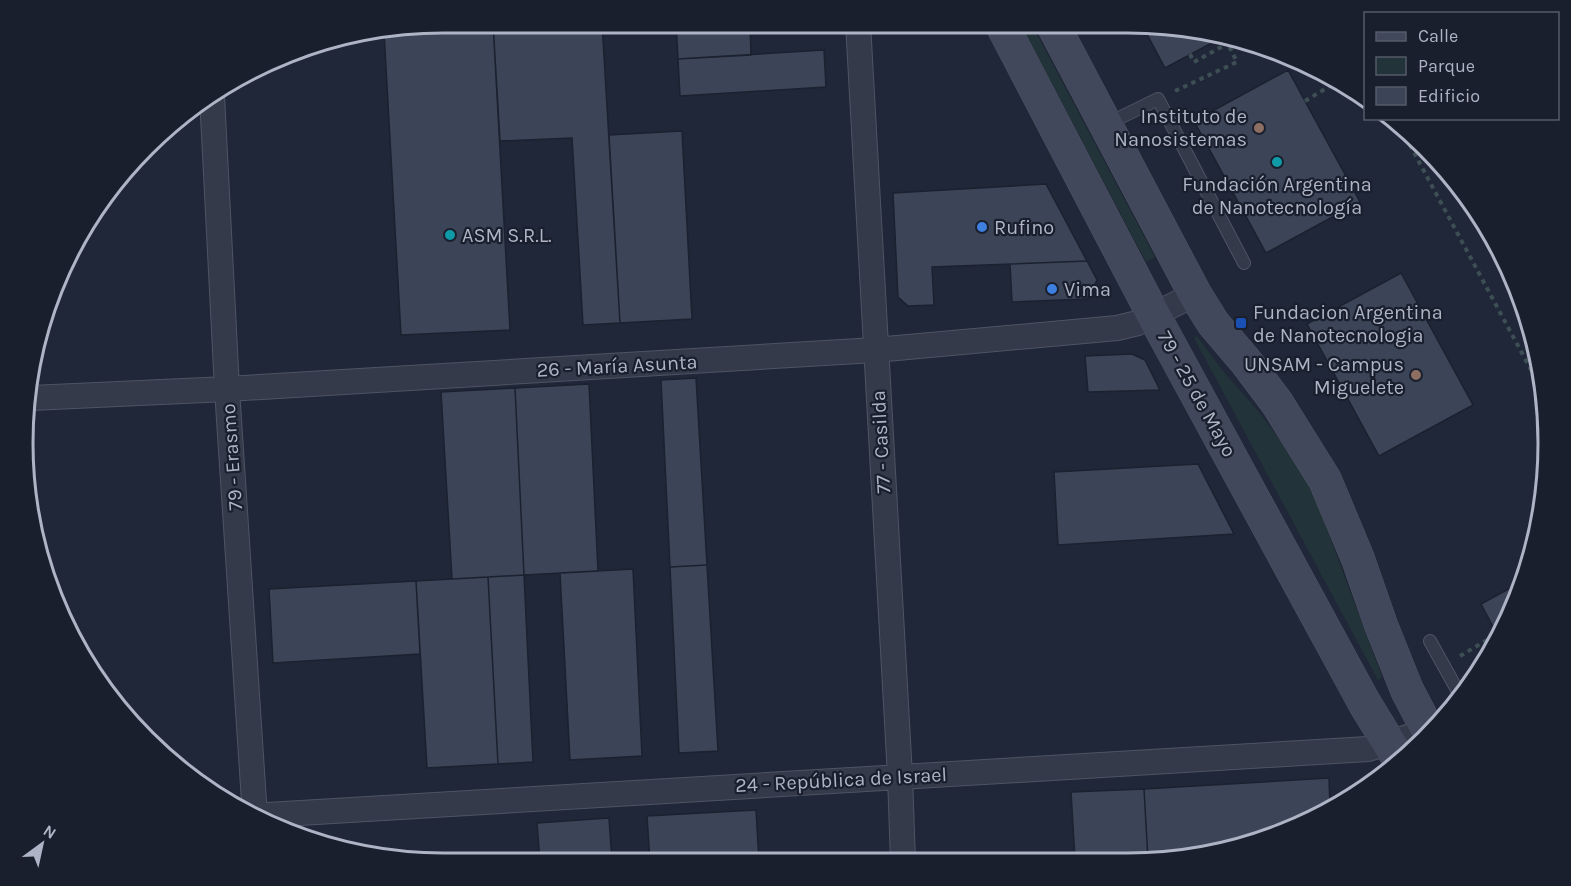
<svg xmlns="http://www.w3.org/2000/svg" width="1571" height="886" font-family="Karla,sans-serif">
  <rect width="100%" height="100%" fill="#202738"/>
  <path fill="#223339" d="M1020,23h11l124,234 -9,5z
    M1197,336l26,35 36,41 36,48 21,40 66,177 -4,3 -184,-342z"/>
  <path fill="#3c4558" stroke="#1b212f" stroke-width="1.5" d="M443,22l50,1 17,307 -109,5 -17,-303z
    M493,23h109l18,300 -37,2 -11,-187 -72,3z
    M676,23h74l1,32 -73,4z
    M1141,23h14l68,14 -58,31z
    M824,50l2,37 -146,9 -2,-37z
    M1288,70l72,132 -94,51 -72,-132z
    M682,131l10,188 -72,4 -11,-188z
    M1046,184l41,77 -155,6 2,38 -26,1 -10,-9 -5,-104z
    M1087,261l10,19 -10,19 -75,3 -2,-38z
    M1401,273l72,132 -94,51 -72,-132z
    M1132,354l13,6 15,30 -72,2 -3,-36z
    M696,378l11,187 -37,2 -9,-187z
    M589,384l9,187 -74,4 -9,-187z
    M515,388l9,187 -72,4 -11,-187z
    M1198,464l36,70 -176,11 -4,-73z
    M707,565l11,186 -39,2 -9,-186z
    M633,569l9,187 -72,4 -10,-187z
    M524,575l9,187 -35,2 -10,-187z
    M488,577l10,187 -71,4 -11,-187z
    M1525,580l-26,58 -18,-34z
    M416,581l4,73 -147,9 -4,-74z
    M1329,778l1,30 -67,33 -80,19h-35l-4,-71z
    M1144,789l4,71h-73l-4,-68z
    M756,810l3,51 -109,1 -3,-46z
    M609,818l3,44h-72l-3,-39z"/>
  <g fill="none" stroke-linecap="round" stroke-linejoin="round">
    <g stroke="#4e5463" stroke-width="14">
      <path id="service" d="M1107,124l51,-25 86,164
        M1430,641l30,54"/>
    </g>
    <g stroke="#4e5463" stroke-width="26">
      <path id="minor" d="M858,23l42,753 3,85
        M212,96l15,293 28,428
        M31,398l196,-9 648,-39 242,-22 21,-5 57,-29
        M251,816l1117,-67 60,-18"/>
    </g>
    <g stroke="#4e5463" stroke-width="34">
      <path id="secondary" d="M1001,23l153,293 211,388 35,57
        M1052,23l143,271 18,29 34,40 30,40 48,77 33,79 23,66 26,65 23,44"/>
    </g>
    <path stroke="#3d4f54" stroke-width="4" stroke-dasharray="4.5 4.5" stroke-linecap="butt" d="M1190,54l4,8 42,-23
      M1175,91l62,-29 -9,-18
      M1305,101l35,-21
      M1397,121l147,273
      M1460,656l37,-22"/>
    <use href="#service" stroke="#343a49" stroke-width="12"/>
    <use href="#minor" stroke="#343a49" stroke-width="24"/>
    <use href="#secondary" stroke="#42485c" stroke-width="33"/>
  </g>
  <g fill="#8d6e63" stroke="#1a1f2d" stroke-width="2">
    <circle cx="1259" cy="128" r="6"/>
    <circle cx="1416" cy="375" r="6"/>
  </g>
  <g fill="#0f9aa8" stroke="#1a1f2d" stroke-width="2">
    <circle cx="1277" cy="162" r="6"/>
    <circle cx="450" cy="235" r="6"/>
  </g>
  <g fill="#3f7fe0" stroke="#1a1f2d" stroke-width="2">
    <circle cx="982" cy="227" r="6"/>
    <circle cx="1052" cy="289" r="6"/>
  </g>
  <rect fill="#1a4fb4" stroke="#1a1f2d" stroke-width="2" x="1235" y="317" width="12" height="12" rx="3"/>
  <g text-anchor="middle" dominant-baseline="central" stroke-width="4.5" stroke-linejoin="round" paint-order="stroke">
    <g font-size="20" fill="#aeb4c5" stroke="#1a1f2d" text-anchor="start">
      <text x="1247" y="116" text-anchor="end">Instituto de<tspan x="1247" dy="23">Nanosistemas</tspan></text>
      <text x="1277" y="184" text-anchor="middle">Fundación Argentina<tspan x="1277" dy="23">de Nanotecnología</tspan></text>
      <text x="994" y="227">Rufino</text>
      <text x="462" y="235">ASM S.R.L.</text>
      <text x="1064" y="289">Vima</text>
      <text x="1253" y="312">Fundacion Argentina<tspan x="1253" dy="23">de Nanotecnologia</tspan></text>
      <text x="1404" y="364" text-anchor="end">UNSAM - Campus<tspan x="1404" dy="23">Miguelete</tspan></text>
    </g>
    <g font-size="20" fill="#aeb4c5" stroke="#1a1f2d">
      <text transform="translate(617 366) rotate(-3)">26 - María Asunta</text>
      <text transform="translate(1197 394) rotate(61)">79 - 25 de Mayo</text>
      <text transform="translate(881 442) rotate(-93)">77 - Casilda</text>
      <text transform="translate(232 457) rotate(-94)">79 - Erasmo</text>
      <text transform="translate(841 780) rotate(-3)">24 - República de Israel</text>
    </g>
  </g>
  <path d="M0 0H1571V886H0ZM443 33H1128A410 410 0 0 1 1538 443V443A410 410 0 0 1 1128 853H443A410 410 0 0 1 33 443V443A410 410 0 0 1 443 33Z" fill="#1a1f2d" fill-rule="evenodd"/>
  <path fill="none" stroke="#aeb4c5" stroke-width="3" d="M443 33H1128A410 410 0 0 1 1538 443V443A410 410 0 0 1 1128 853H443A410 410 0 0 1 33 443V443A410 410 0 0 1 443 33Z"/>
  <rect x="1364" y="12" width="195" height="108" fill="#1a1f2d" stroke="#555b6a" stroke-width="1.5"/>
  <rect x="1376" y="32" width="30" height="9" fill="#42485c" stroke="#555b6a" stroke-width="1.5"/>
  <text x="1418" y="42" font-size="18" fill="#aeb4c5">Calle</text>
  <rect x="1376" y="57" width="30" height="18" fill="#223339" stroke="#555b6a" stroke-width="1.5"/>
  <text x="1418" y="72" font-size="18" fill="#aeb4c5">Parque</text>
  <rect x="1376" y="87" width="30" height="18" fill="#3c4558" stroke="#555b6a" stroke-width="1.5"/>
  <text x="1418" y="102" font-size="18" fill="#aeb4c5">Edificio</text>
  <g transform="translate(42 844) rotate(33)" stroke="#1a1f2d" stroke-width="4.5" paint-order="stroke">
  <path d="M0-4.5L10 22L0 15L-10 22Z" fill="#aeb4c5"/>
  <text y="-9" font-size="16" font-weight="bold" text-anchor="middle" fill="#aeb4c5">N</text>
  </g>
</svg>
